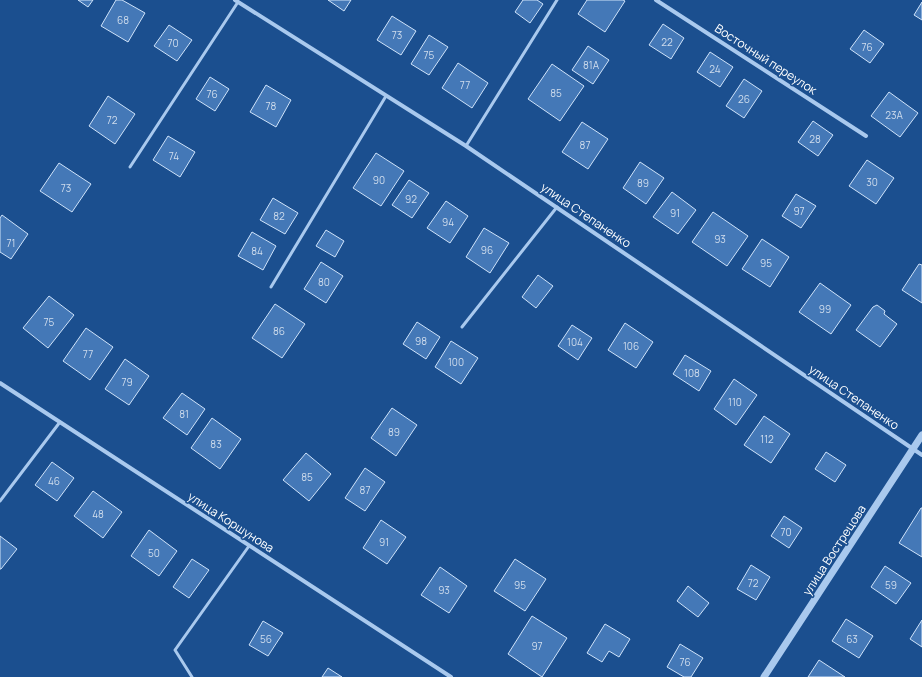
<svg xmlns="http://www.w3.org/2000/svg" width="922" height="677" font-family="Manrope,sans-serif">
  <rect width="100%" height="100%" fill="#1b4f8f"/>
  <path fill="#4478b7" stroke="#cfe3fa" d="M78,0h15l-5,7z
    M116,0h6l23,13 -17,29 -27,-16z
    M328,0h23l-7,11z
    M523,0h14l6,4 -13,19 -15,-11z
    M587,0h36l2,1 -20,31 -27,-18z
    M922,2v18l-8,-5z
    M392,16l24,15 -15,24 -24,-15z
    M663,24l21,14 -13,21 -22,-14z
    M169,25l23,15 -15,21 -23,-15z
    M864,30l20,14 -14,19 -20,-14z
    M429,35l19,12 -19,28 -18,-11z
    M588,46l21,14 -16,24 -21,-14z
    M710,52l23,15 -13,20 -23,-15z
    M458,63l30,20 -16,25 -30,-20z
    M552,64l32,22 -24,35 -32,-22z
    M210,77l19,12 -14,22 -19,-12z
    M744,79l18,12 -18,27 -18,-12z
    M266,85l25,15 -15,27 -26,-15z
    M889,92l29,21 -18,24 -29,-21z
    M108,96l27,18 -20,30 -26,-18z
    M813,121l20,14 -15,21 -20,-14z
    M582,122l26,17 -20,30 -26,-17z
    M168,136l27,16 -15,25 -27,-17z
    M376,153l28,18 -23,35 -28,-18z
    M867,160l27,18 -18,26 -27,-18z
    M640,162l24,16 -18,26 -23,-16z
    M59,163l32,21 -19,28 -32,-21z
    M409,180l20,13 -17,25 -20,-13z
    M672,192l24,18 -18,24 -25,-17z
    M796,194l20,12 -15,22 -19,-12z
    M273,198l25,15 -13,21 -25,-14z
    M446,201l22,15 -18,27 -23,-15z
    M713,212l35,24 -21,30 -35,-24z
    M2,215l26,19 -17,25 -11,-7v-34z
    M484,228l25,15 -19,30 -24,-16z
    M326,230l18,11 -9,16 -19,-11z
    M252,232l24,14 -13,24 -25,-14z
    M762,239l27,18 -19,30 -28,-18z
    M321,262l22,14 -17,27 -22,-14z
    M919,264l3,1v38l-20,-13z
    M538,275l15,11 -17,22 -14,-11z
    M820,283l31,22 -20,29 -32,-22z
    M49,296l25,19 -26,33 -25,-20z
    M275,304l30,20 -23,34 -30,-20z
    M877,305l8,6 -1,3 13,10 -17,23 -24,-17 17,-23z
    M417,322l23,15 -14,22 -23,-15z
    M625,323l28,19 -17,26 -28,-18z
    M572,325l20,13 -14,22 -20,-14z
    M86,328l27,19 -23,33 -27,-19z
    M451,341l27,17 -17,26 -26,-17z
    M685,355l26,16 -12,20 -26,-17z
    M125,359l24,17 -20,29 -24,-16z
    M734,379l23,16 -21,30 -22,-16z
    M182,393l23,16 -18,26 -24,-17z
    M392,408l25,17 -21,31 -25,-18z
    M764,416l26,18 -19,29 -27,-18z
    M212,418l29,21 -21,30 -29,-21z
    M826,452l20,13 -11,17 -20,-13z
    M306,453l25,21 -22,27 -26,-21z
    M52,462l22,16 -17,23 -22,-16z
    M365,468l20,14 -20,29 -20,-13z
    M93,491l29,21 -19,26 -29,-22z
    M921,508h1v49l-23,-14z
    M784,516l18,12 -13,20 -18,-12z
    M381,520l25,17 -19,27 -24,-16z
    M149,530l28,21 -18,25 -28,-20z
    M0,536l17,13 -16,20h-1z
    M192,559l17,11 -20,28 -16,-11z
    M515,559l31,20 -21,32 -31,-20z
    M751,565l19,12 -14,23 -19,-11z
    M885,566l26,17 -15,21 -25,-17z
    M440,567l27,19 -18,27 -28,-18z
    M688,586l21,17 -11,14 -21,-16z
    M532,616l35,22 -25,39 -34,-23z
    M846,619l27,17 -14,22 -27,-17z
    M922,620v27l-12,-8z
    M263,621l20,12 -15,23 -19,-11z
    M605,624l25,15 -11,18 -10,-6 -7,11 -15,-9z
    M680,644l23,14 -12,19h-7l-17,-10z
    M819,660l26,17h-37z
    M328,668l14,9h-20z"/>
  <g fill="none" stroke-linecap="round" stroke-linejoin="round">
    <path stroke="#a9c9ee" stroke-width="3" d="M466,146l91,-146
      M130,167l108,-165
      M271,287l115,-191
      M462,327l95,-120
      M0,501l60,-79
      M192,677l-17,-27 74,-104"/>
    <path stroke="#a9c9ee" stroke-width="4" d="M235,0l231,146 456,309
      M656,0l210,136
      M0,383l451,294"/>
    <path stroke="#a9c9ee" stroke-width="7" d="M764,677l158,-242"/>
  </g>
  <g text-anchor="middle" dominant-baseline="central" stroke-width="3" stroke-linejoin="round" paint-order="stroke">
    <g font-size="10" fill="#d0dded">
      <text x="123" y="20">68</text>
      <text x="397" y="35">73</text>
      <text x="667" y="42">22</text>
      <text x="173" y="43">70</text>
      <text x="867" y="47">76</text>
      <text x="429" y="55">75</text>
      <text x="591" y="65">81А</text>
      <text x="715" y="69">24</text>
      <text x="465" y="85">77</text>
      <text x="556" y="93">85</text>
      <text x="212" y="94">76</text>
      <text x="744" y="99">26</text>
      <text x="271" y="106">78</text>
      <text x="894" y="115">23А</text>
      <text x="112" y="120">72</text>
      <text x="815" y="139">28</text>
      <text x="585" y="145">87</text>
      <text x="174" y="156">74</text>
      <text x="379" y="180">90</text>
      <text x="872" y="182">30</text>
      <text x="643" y="183">89</text>
      <text x="66" y="188">73</text>
      <text x="411" y="199">92</text>
      <text x="799" y="211">97</text>
      <text x="675" y="213">91</text>
      <text x="279" y="216">82</text>
      <text x="448" y="222">94</text>
      <text x="720" y="239">93</text>
      <text x="11" y="243">71</text>
      <text x="487" y="250">96</text>
      <text x="257" y="251">84</text>
      <text x="766" y="263">95</text>
      <text x="324" y="282">80</text>
      <text x="825" y="309">99</text>
      <text x="49" y="322">75</text>
      <text x="279" y="331">86</text>
      <text x="421" y="341">98</text>
      <text x="575" y="342">104</text>
      <text x="631" y="346">106</text>
      <text x="88" y="354">77</text>
      <text x="456" y="362">100</text>
      <text x="692" y="373">108</text>
      <text x="127" y="382">79</text>
      <text x="735" y="402">110</text>
      <text x="184" y="414">81</text>
      <text x="394" y="432">89</text>
      <text x="767" y="439">112</text>
      <text x="216" y="444">83</text>
      <text x="307" y="477">85</text>
      <text x="54" y="481">46</text>
      <text x="365" y="490">87</text>
      <text x="98" y="514">48</text>
      <text x="786" y="532">70</text>
      <text x="384" y="542">91</text>
      <text x="154" y="553">50</text>
      <text x="753" y="583">72</text>
      <text x="520" y="585">95</text>
      <text x="891" y="585">59</text>
      <text x="444" y="590">93</text>
      <text x="266" y="639">56</text>
      <text x="852" y="639">63</text>
      <text x="537" y="646">97</text>
      <text x="685" y="662">76</text>
    </g>
    <g font-size="12" fill="#fff" stroke="#1b4f8f">
      <text transform="translate(766 59) rotate(33)">Восточный переулок</text>
      <text transform="translate(586 215) rotate(34)">улица Степаненко</text>
      <text transform="translate(854 397) rotate(34)">улица Степаненко</text>
      <text transform="translate(231 522) rotate(33)">улица Коршунова</text>
      <text transform="translate(834 550) rotate(-57)">улица Вострецова</text>
    </g>
  </g>
</svg>
